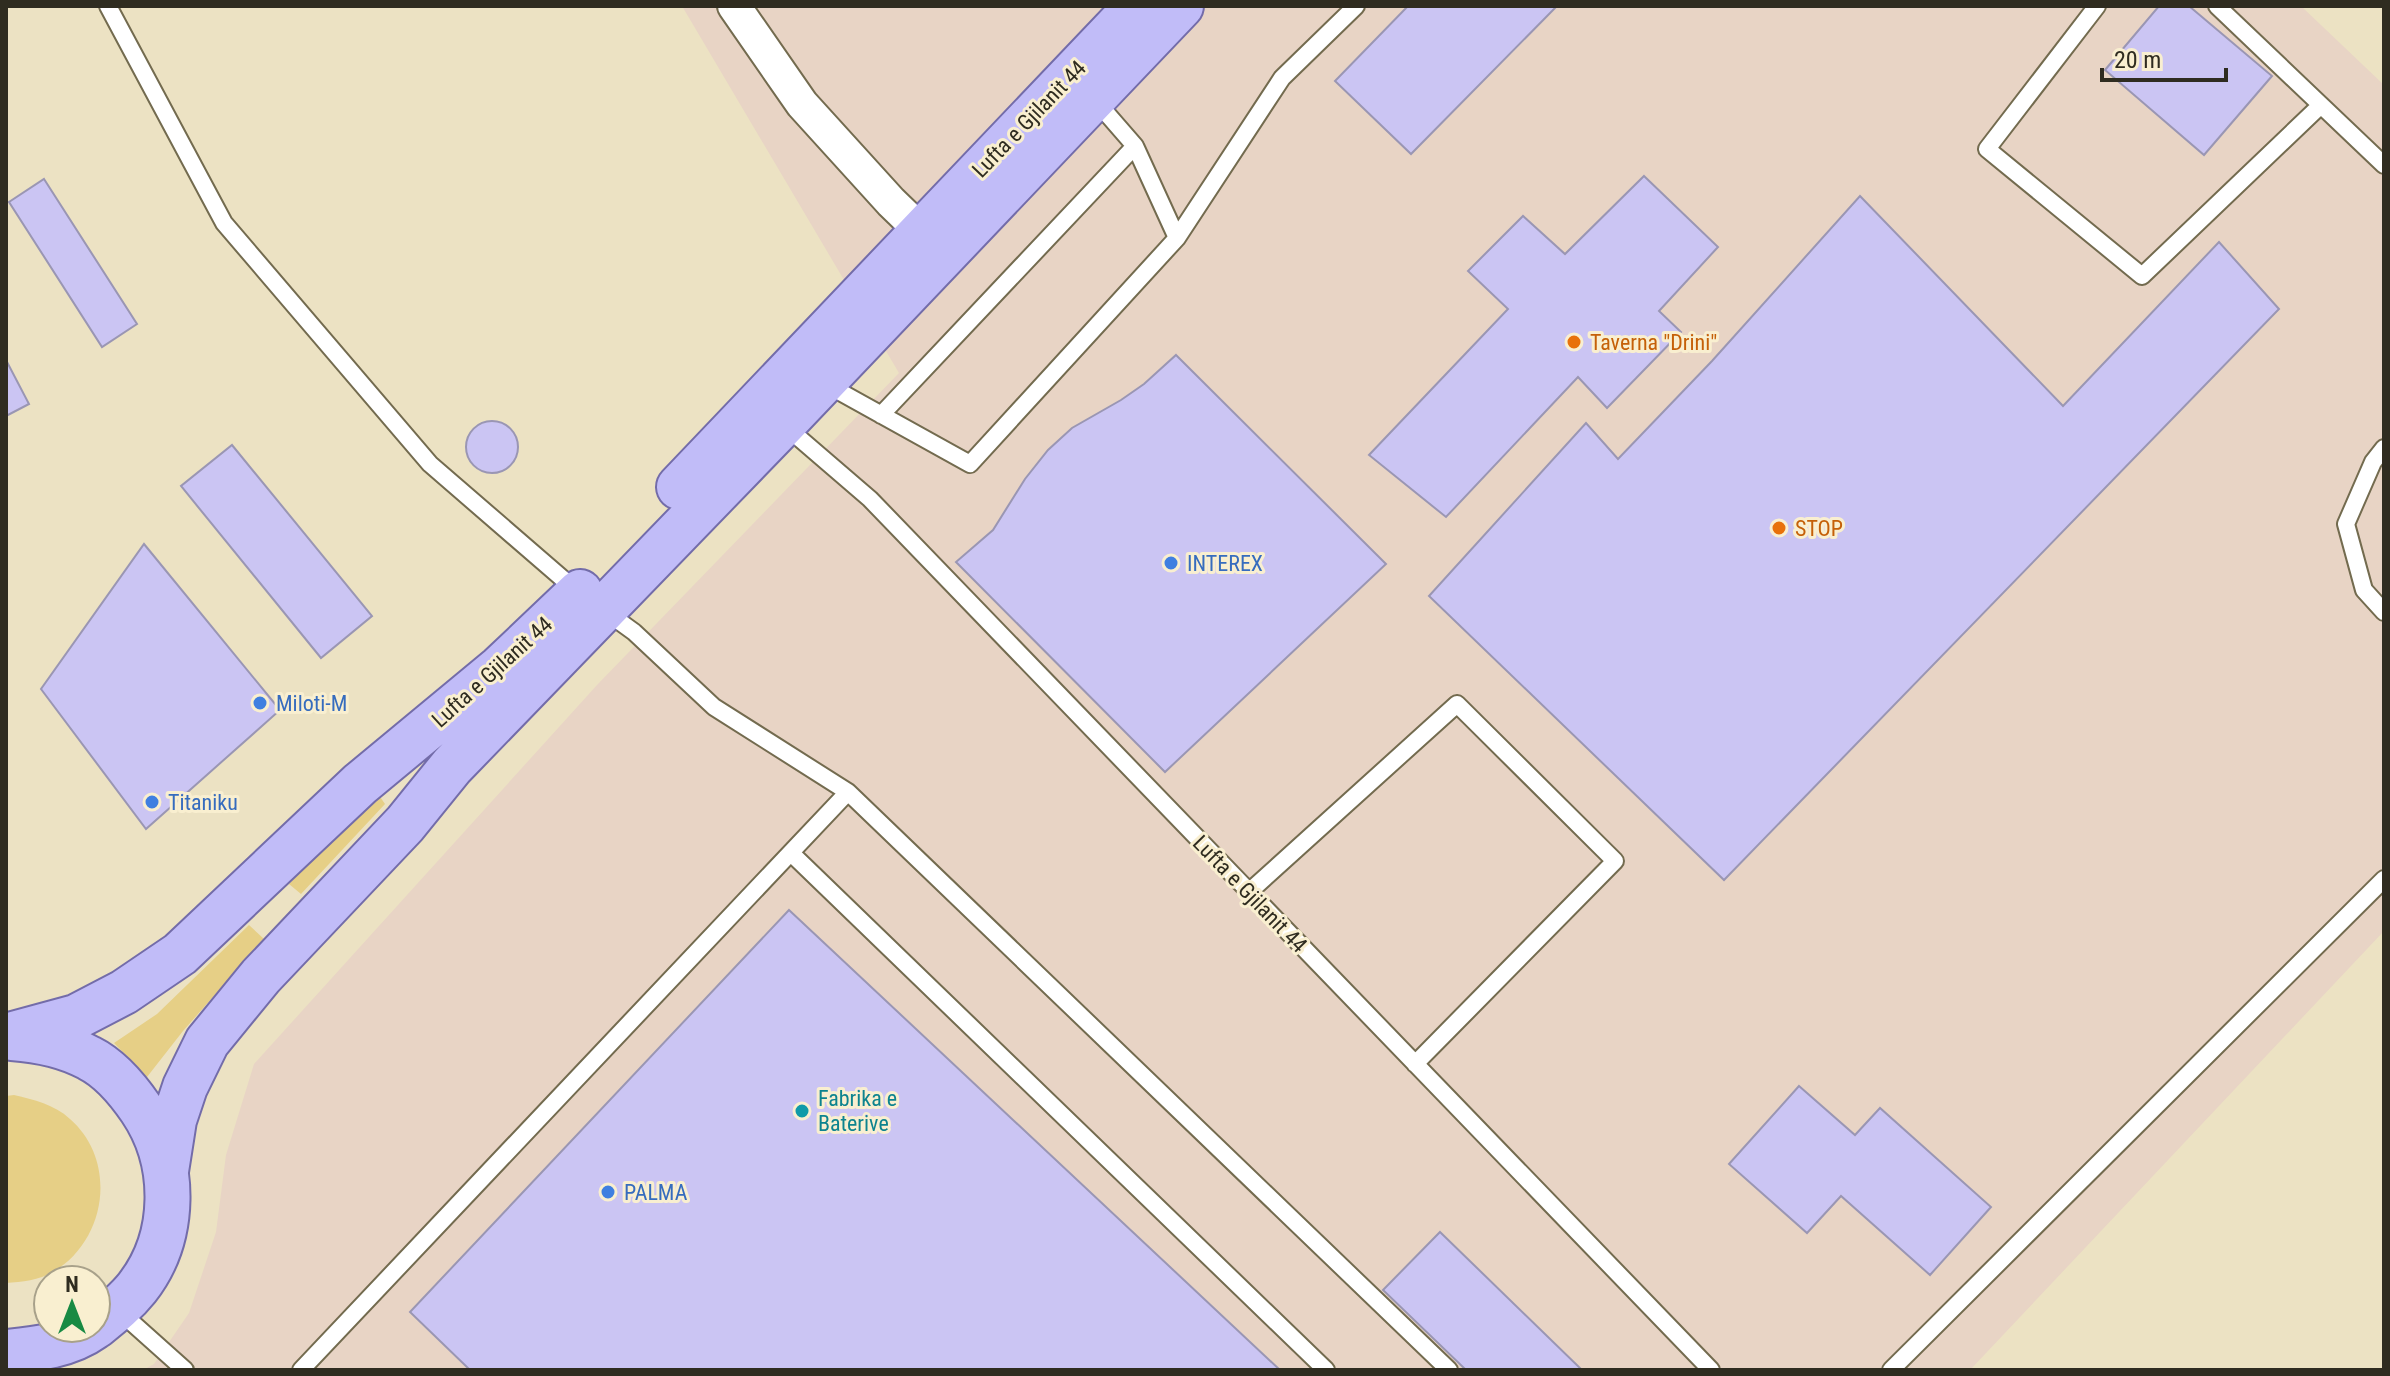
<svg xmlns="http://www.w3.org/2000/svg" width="2390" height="1376" font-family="'Roboto Condensed',sans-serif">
  <rect width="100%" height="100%" fill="#ece2c3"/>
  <path fill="#e8d4c5" d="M682,6h1619l83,79v846l-414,439h-1827l11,-6 35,-51 27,-81 10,-77 28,-91 343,-379 302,-312z"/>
  <path fill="#e6cf86" d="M376,791l9,13 -84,90 -12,-10z
    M249,925l15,14 -81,92 -36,46 -33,-34 43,-29z
    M14,1095c20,5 40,9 56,24 48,42 37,121 -17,153 -14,8 -31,10 -47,11v-187z"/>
  <path fill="#cbc5f3" stroke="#9a96b3" stroke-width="2" d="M1408,6h149l-146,148 -76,-73z
    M2159,6h30l83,70 -68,79 -99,-85z
    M1644,176l74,71 -59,64 22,21 -74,76 -29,-31 -132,140 -77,-62 139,-146 -40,-38 55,-55 42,38z
    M44,179l93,145 -35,23 -93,-145z
    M1860,196l203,210 156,-164 60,67 -555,571 -295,-284 157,-173 32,36 94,-98z
    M1176,355l210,209 -221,208 -209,-210 37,-32 32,-51 23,-29 24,-22 49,-28 23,-16z
    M6,360l23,44 -23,12z
    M466 447a26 26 0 1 1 52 0a26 26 0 1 1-52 0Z
    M232,445l140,171 -51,42 -140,-172z
    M144,544l136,166 -134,119 -105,-140z
    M789,910l491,460h-810l-60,-58z
    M1799,1086l56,49 25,-27 111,99 -61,68 -89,-79 -34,37 -78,-69z
    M1440,1232l142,138h-116l-83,-80z"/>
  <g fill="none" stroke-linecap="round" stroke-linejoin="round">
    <g stroke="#736b4f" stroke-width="20">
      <path id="service" d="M108,6l116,217 206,241 148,128
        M2097,6l-110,143 155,127 179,-171
        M2217,6l167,159
        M1095,100l40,46 42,92
        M824,383l146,81 207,-226 105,-160 74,-72
        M881,415l254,-269
        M784,425l86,74 841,871
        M2384,448l-11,14 -27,62 18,66 20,22
        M605,611l29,21 80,75 134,85 601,578
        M791,853l535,517
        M1249,892l208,-188 158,157 -200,203
        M119,1311l66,59
        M301,1370l547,-578
        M1891,1370l493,-491"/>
    </g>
    <g stroke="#736b4f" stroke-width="36">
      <path id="minor" d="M734,6l68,98 89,98 31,30"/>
    </g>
    <g stroke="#736ca9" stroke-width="48">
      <path id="primary" d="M679,487l458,-481
        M6,1036l70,-19 48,-25 56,-38 180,-170 140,-116 80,-76
        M12,1038c27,2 53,7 77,20 22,11 39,32 52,51 36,53 36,128 -4,179 -12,15 -26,26 -41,38
        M166,1171l8,-51 11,-33 22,-45 54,-66 144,-152 47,-58 331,-342 398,-418
        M6,1352c29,-3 62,-6 87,-24"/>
    </g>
    <use href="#service" stroke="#fff" stroke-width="16"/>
    <use href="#minor" stroke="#fff" stroke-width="32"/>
    <use href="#primary" stroke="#c1bcf8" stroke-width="44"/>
  </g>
  <g fill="#e8710a" stroke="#f9efd0" stroke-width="3">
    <circle cx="1574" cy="342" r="8"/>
    <circle cx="1779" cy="528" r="8"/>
  </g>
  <g fill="#3f7fe0" stroke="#f9efd0" stroke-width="3">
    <circle cx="1171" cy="563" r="8"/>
    <circle cx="260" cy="703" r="8"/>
    <circle cx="152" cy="802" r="8"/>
    <circle cx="608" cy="1192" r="8"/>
  </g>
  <circle fill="#0f9aa8" stroke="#f9efd0" stroke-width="3" cx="802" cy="1111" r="8"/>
  <g text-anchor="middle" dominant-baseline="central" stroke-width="6" stroke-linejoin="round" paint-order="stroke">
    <g font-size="22" fill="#2f2c20" stroke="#f9efd0">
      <text transform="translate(1029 119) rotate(-46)">Lufta e Gjilanit 44</text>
      <text transform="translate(492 672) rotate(-42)">Lufta e Gjilanit 44</text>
      <text transform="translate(1250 894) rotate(46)">Lufta e Gjilanit 44</text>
    </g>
    <g font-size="22" fill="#c56008" stroke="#f9efd0" text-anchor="start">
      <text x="1590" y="342">Taverna "Drini"</text>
      <text x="1795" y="528">STOP</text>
    </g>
    <g font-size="22" fill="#366cbe" stroke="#f9efd0" text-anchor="start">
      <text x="1187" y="563">INTEREX</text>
      <text x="276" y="703">Miloti-M</text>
      <text x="168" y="802">Titaniku</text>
      <text x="624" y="1192">PALMA</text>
    </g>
    <g font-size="22" fill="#0d838f" stroke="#f9efd0" text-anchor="start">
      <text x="818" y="1098">Fabrika e<tspan x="818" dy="25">Baterive</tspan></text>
    </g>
  </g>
  <rect width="2390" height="1376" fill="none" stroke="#2f2c20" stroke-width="16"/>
  <g transform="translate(72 1304)"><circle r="38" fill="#f9efd0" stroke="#a8a18a" stroke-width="2"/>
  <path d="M0-6L14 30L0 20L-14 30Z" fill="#188a43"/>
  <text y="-12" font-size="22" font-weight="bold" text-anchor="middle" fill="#2f2c20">N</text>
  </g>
  <path d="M2102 68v12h124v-12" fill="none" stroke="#2f2c20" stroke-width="4"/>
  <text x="2114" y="68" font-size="24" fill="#2f2c20" stroke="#f9efd0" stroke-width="6" paint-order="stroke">20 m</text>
</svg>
